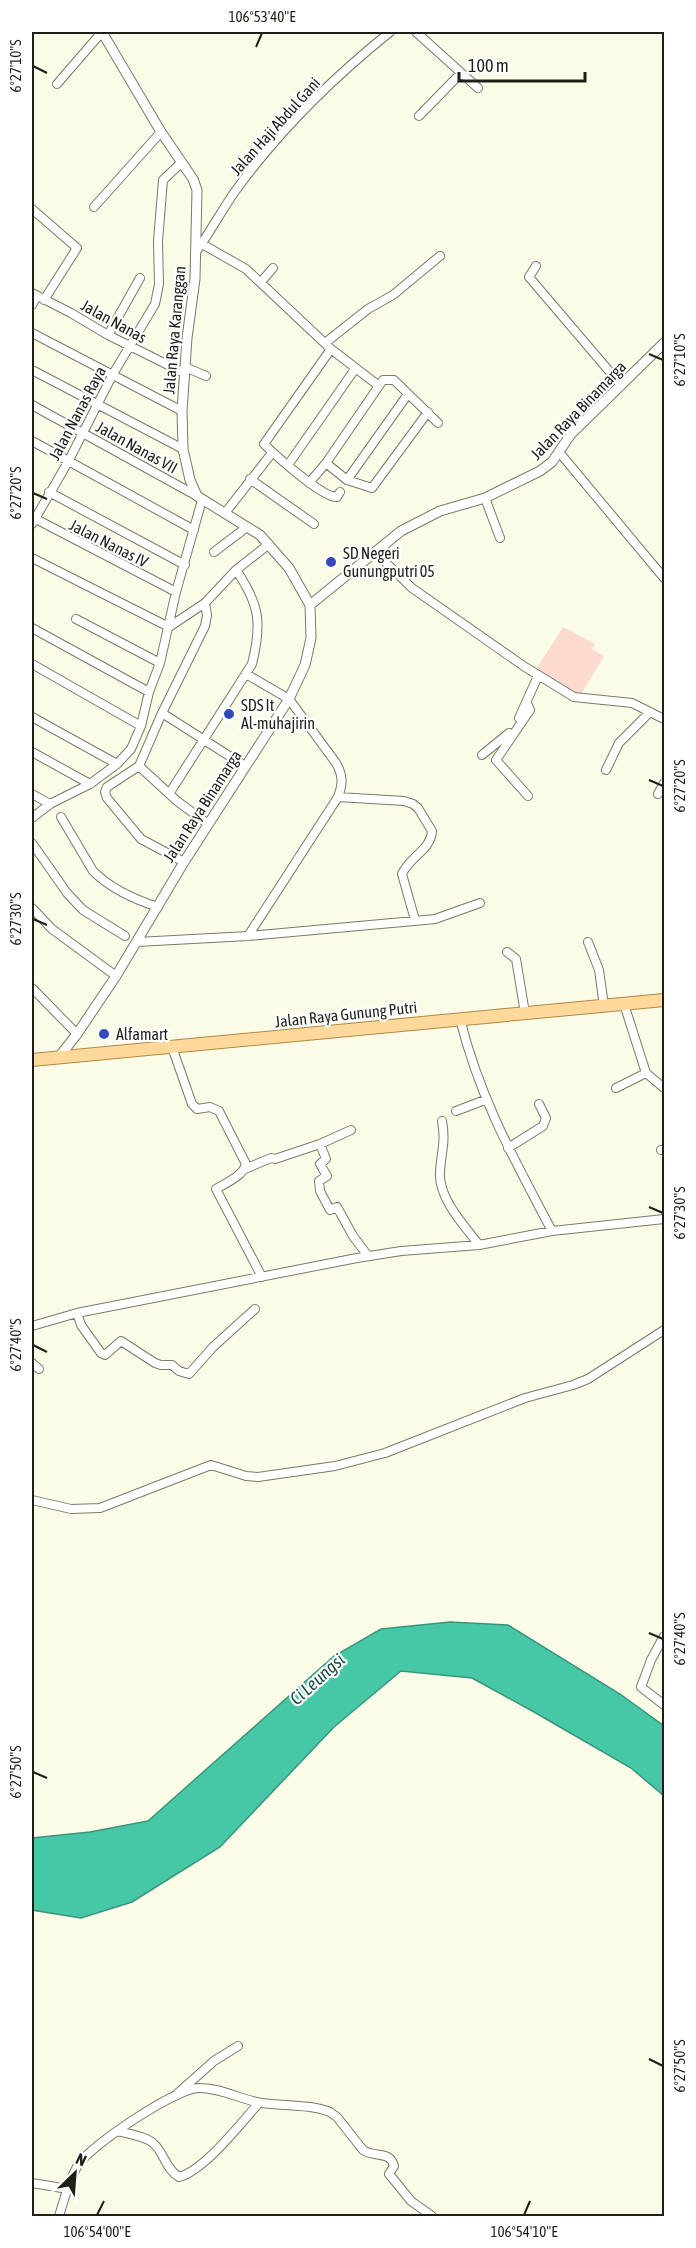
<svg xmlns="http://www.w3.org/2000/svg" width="696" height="2248" font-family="'Asap Condensed',sans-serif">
  <rect width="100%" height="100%" fill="#fbfce7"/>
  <path fill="#fbdbcd" d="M563,627l32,17 -3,5 12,7 -24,40 -45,-25z"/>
  <path fill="#46c8a7" stroke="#3a957c" stroke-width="1.5" d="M450,1622l58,3 112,69 44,32v70l-33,-28 -97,-56 -62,-34 -71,-7 -67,56 -114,120 -88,55 -51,16 -49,-8v-72l58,-6 58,-11 186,-165 47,-27z"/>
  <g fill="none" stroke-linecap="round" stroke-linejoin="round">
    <g stroke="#797a68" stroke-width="10">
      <path id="minor" d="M416,32l62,56
        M57,84l45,-52
        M419,116l42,-43
        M94,207l67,-75
        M32,209l45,39 -33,52
        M202,244l44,25 85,80 48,37
        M196,252c14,-20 26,-42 40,-62 43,-59 98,-113 154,-158
        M536,266l-7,11 92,108
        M261,282l12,-14
        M32,293l39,20 37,22 76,38
        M32,305l5,-9
        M32,333l150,78
        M108,335l32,-57
        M325,343l43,-34 25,-14 47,-39
        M331,349l-67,95c11,11 59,54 73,53l3,-5
        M185,367l21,9
        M32,370l151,79
        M32,405l165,91
        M32,441l162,89
        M559,452l105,126
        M326,463l21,17 25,8 56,-76
        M288,465l67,-96
        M250,479l64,45
        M347,480l61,-86
        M309,483l17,-20 57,-83h11l44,43
        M49,492l136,73
        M485,498l15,40
        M225,513l47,-60
        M32,517l144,75
        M32,524l36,-62 45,-88 42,-70 4,-20 -1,-43 5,-61 18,-17
        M214,552l33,-25
        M375,552l37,36 113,79 49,30 58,6 32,16
        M32,558l137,69 36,-24 31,-33 33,-26
        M76,619l84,44
        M32,628l117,64
        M32,664l109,62
        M246,674l43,25 47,64c7,12 7,21 2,34l-90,139
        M527,703l3,7 -34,50 32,36
        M162,713l43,-87 2,-11 -2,-12
        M32,717l85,47
        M519,718l19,-42
        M32,752l58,32
        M482,755l27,-22
        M139,766l23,-53 83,53
        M139,766l-32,21 -2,5 2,6 34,41 43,23
        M139,766l38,35 31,23
        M606,770l13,-27 31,-31
        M32,794l18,10
        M169,794l83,-130c10,-40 8,-59 -16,-94
        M658,794l6,-11
        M338,797l66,4 9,3 5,4 14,23c-1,19 -23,26 -30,43l13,46
        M61,817l32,54c17,17 43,29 65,36
        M32,818l18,-14 40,-20 27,-20 14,-15 10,-23 8,-34 11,-29 16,-71 26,-92
        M32,843l35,50 16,17 42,26
        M32,908l20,21 64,47
        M137,942l111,-6 177,-16 10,-1 45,-16
        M588,942l11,28 5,36
        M507,952l9,7 9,54
        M32,988l45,46
        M624,1004l22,69 18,15
        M460,1019c20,80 54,140 92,212
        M172,1047l20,57 5,5 13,-2 9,4 27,53c-3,12 -20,19 -30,25l46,88
        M616,1088l30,-15
        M456,1111l29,-11
        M442,1121c4,22 -1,31 -2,51 -2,26 24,53 39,73
        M351,1130l-31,14 6,15 -6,5 7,12 -8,5 1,10 10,19 7,-3 16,29 15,20
        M508,1148l35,-22 3,-8 -7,-14
        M661,1150h3
        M245,1169l26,-11 4,1 45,-15
        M77,1313l4,12 20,28 4,2 16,-14 34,22 6,2h11l7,6 10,3 24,-27 42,-38
        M32,1326l45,-13 280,-55 44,-7 78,-6 73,-14 112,-12
        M32,1363l7,6
        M32,1500l39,9 29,-1 111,-43 35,11 12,1 77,-11 50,-13 140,-55 48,-13 15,-6 76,-49
        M664,1636l-13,24 -10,27 23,18
        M178,2093l36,-32 24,-15
        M117,2131c11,3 28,5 36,12 11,9 13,27 26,34 25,-6 62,-54 80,-74
        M32,2183l36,6
        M59,2216c5,-16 10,-36 19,-51 13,-20 99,-78 122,-77 22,0 41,12 62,15 22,3 48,1 68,9l7,5 26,33c11,8 27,0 31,16l-5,8 22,27 21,15"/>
    </g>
    <g stroke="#797a68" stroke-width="11">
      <path id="tertiary" d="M310,605l91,-74 39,-20 45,-13 55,-27 12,-9 19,-28 93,-91
        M59,1057l18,-23 39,-58 68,-114 105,-163 16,-34 6,-27 -1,-33 -21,-37 -29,-33 -63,-39 -7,-16 -7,-31 -1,-38 5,-73 8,-59 2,-89 -4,-11 -32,-47 -59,-100"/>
    </g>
    <g stroke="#b18742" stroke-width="14">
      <path id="primary" d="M32,1060l632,-60"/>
    </g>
    <use href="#minor" stroke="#fff" stroke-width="8"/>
    <use href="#tertiary" stroke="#fff" stroke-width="9"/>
    <use href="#primary" stroke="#ffd99b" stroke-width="12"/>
  </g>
  <path fill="none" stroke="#1f1f18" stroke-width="2" d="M256,47l6,-14M33,66l14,7M649,354l14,6M33,493l14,6M649,780l14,6M33,919l14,6M649,1207l14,6M33,1345l14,7M649,1633l14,6M33,1772l14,6M649,2059l14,7M97,2215l7,-14M524,2215l6,-14"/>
  <g fill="#3349bb" stroke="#fff" stroke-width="2">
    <circle cx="331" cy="562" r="6"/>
    <circle cx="229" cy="714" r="6"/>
    <circle cx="104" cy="1034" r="6"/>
  </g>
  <g text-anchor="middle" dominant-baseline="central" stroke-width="4.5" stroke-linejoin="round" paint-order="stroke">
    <g font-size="16" fill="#1f1f18" stroke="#fff">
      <text transform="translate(275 126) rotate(-48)">Jalan Haji Abdul Gani</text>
      <text transform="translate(114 321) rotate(29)">Jalan Nanas</text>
      <text transform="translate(174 330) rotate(-85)">Jalan Raya Karanggan</text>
      <text transform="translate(578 410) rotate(-46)">Jalan Raya Binamarga</text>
      <text transform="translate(77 413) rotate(-62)">Jalan Nanas Raya</text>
      <text transform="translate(137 447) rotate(29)">Jalan Nanas VII</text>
      <text transform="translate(109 543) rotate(27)">Jalan Nanas IV</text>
      <text transform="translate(202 806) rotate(-57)">Jalan Raya Binamarga</text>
      <text transform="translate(346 1014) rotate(-6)">Jalan Raya Gunung Putri</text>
    </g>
    <g font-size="16" fill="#1f1f18" stroke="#fff" text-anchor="start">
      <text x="343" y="553">SD Negeri<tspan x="343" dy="18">Gunungputri 05</tspan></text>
      <text x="241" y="705">SDS It<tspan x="241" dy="18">Al-muhajirin</tspan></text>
      <text x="116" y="1034">Alfamart</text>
    </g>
    <g font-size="18" font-style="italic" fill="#194e41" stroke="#fff">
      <text transform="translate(317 1679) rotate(-42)">Ci Leungsi</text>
    </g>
  </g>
  <rect width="696" height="2248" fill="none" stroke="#ffffff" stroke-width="66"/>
  <g transform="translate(75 2173) rotate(25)" stroke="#ffffff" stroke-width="4.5" paint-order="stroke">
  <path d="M0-4.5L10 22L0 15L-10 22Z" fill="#1f1f18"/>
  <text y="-9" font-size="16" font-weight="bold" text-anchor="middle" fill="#1f1f18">N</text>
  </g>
  <path d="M459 72v9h126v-9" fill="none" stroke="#1f1f18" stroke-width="3"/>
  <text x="468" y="72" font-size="18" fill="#1f1f18" stroke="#ffffff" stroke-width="4.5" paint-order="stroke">100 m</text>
  <rect x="33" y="33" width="630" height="2182" fill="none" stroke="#1f1f18" stroke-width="2"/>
  <g font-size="15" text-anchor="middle" fill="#1f1f18">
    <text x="262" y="22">106°53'40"E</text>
    <text transform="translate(16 66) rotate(-90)" y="5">6°27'10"S</text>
    <text transform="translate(680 360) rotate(-90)" y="5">6°27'10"S</text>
    <text transform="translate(16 493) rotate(-90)" y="5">6°27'20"S</text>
    <text transform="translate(680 786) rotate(-90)" y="5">6°27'20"S</text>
    <text transform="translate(16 919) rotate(-90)" y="5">6°27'30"S</text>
    <text transform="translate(680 1213) rotate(-90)" y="5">6°27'30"S</text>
    <text transform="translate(16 1345) rotate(-90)" y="5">6°27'40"S</text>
    <text transform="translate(680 1639) rotate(-90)" y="5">6°27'40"S</text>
    <text transform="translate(16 1772) rotate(-90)" y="5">6°27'50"S</text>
    <text transform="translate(680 2066) rotate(-90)" y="5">6°27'50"S</text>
    <text x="97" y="2237">106°54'00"E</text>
    <text x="524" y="2237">106°54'10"E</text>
  </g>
</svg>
